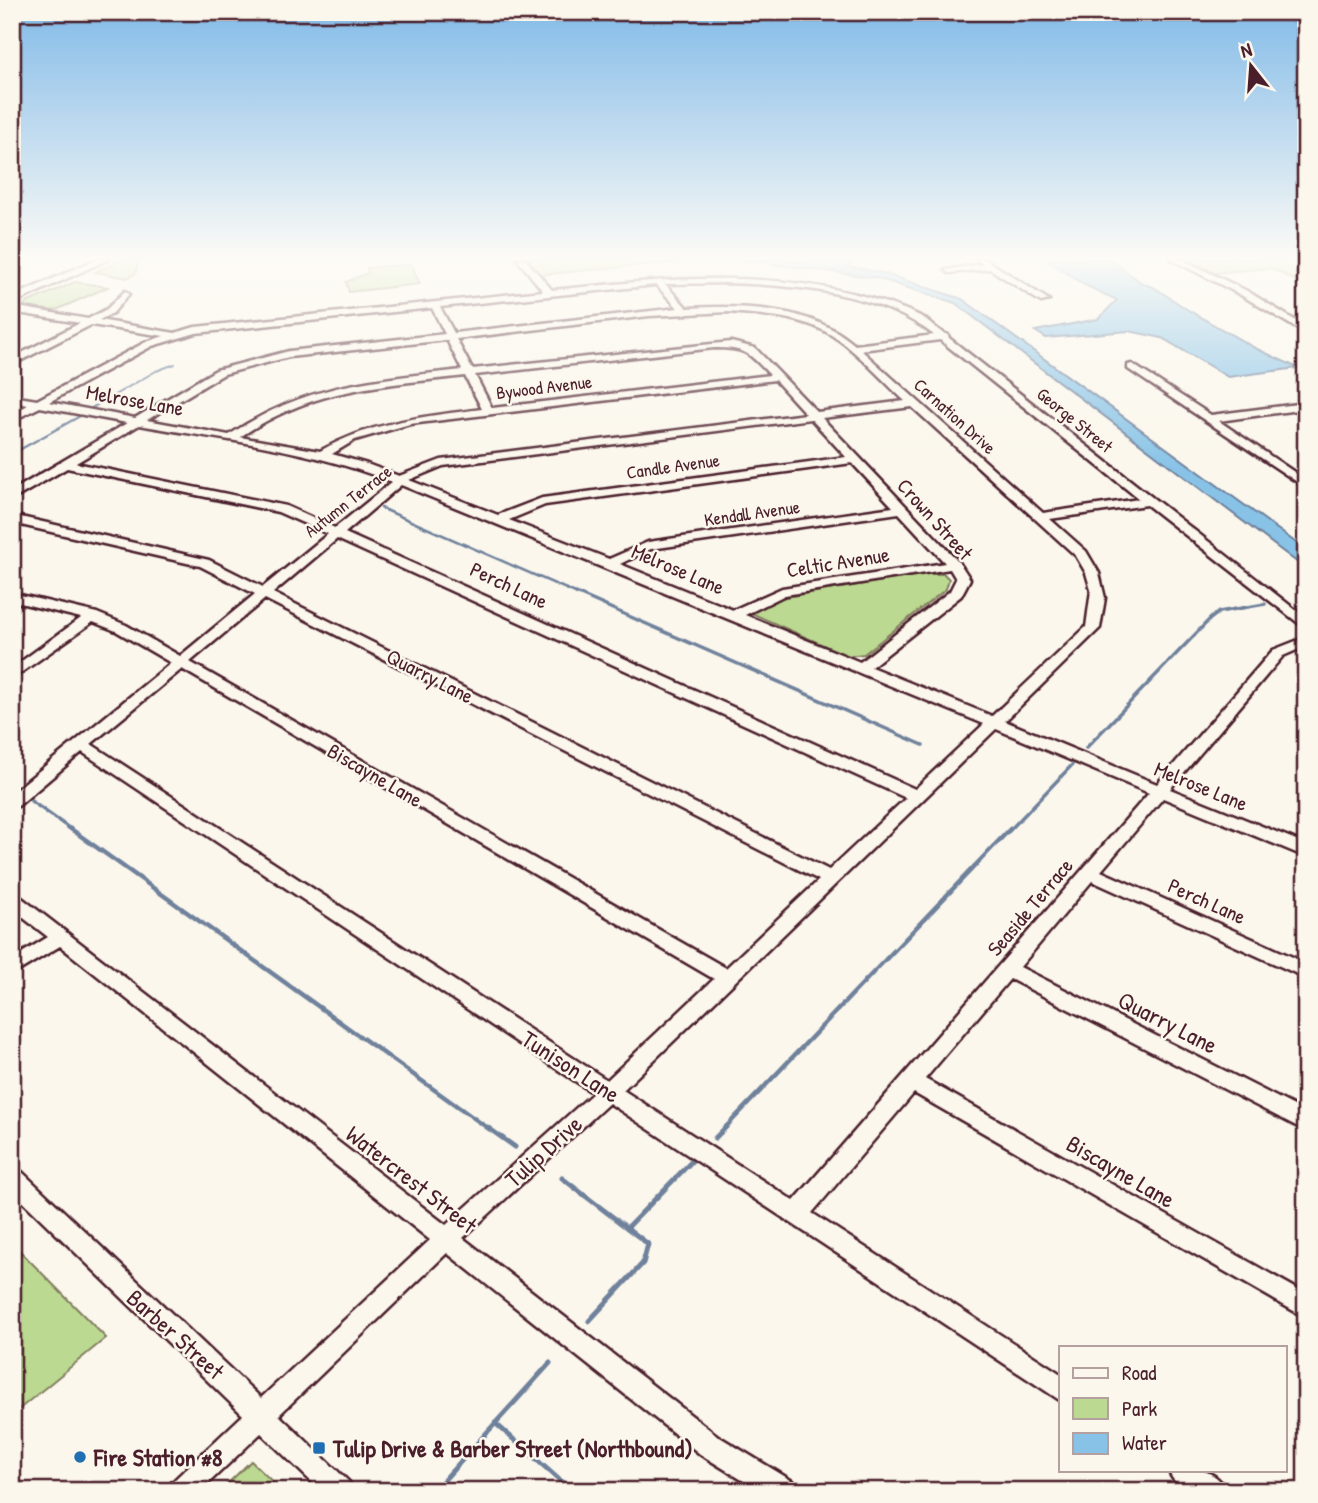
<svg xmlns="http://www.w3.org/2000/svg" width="1318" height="1503" font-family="'Patrick Hand',sans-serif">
  <rect width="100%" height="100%" fill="#fbf7ec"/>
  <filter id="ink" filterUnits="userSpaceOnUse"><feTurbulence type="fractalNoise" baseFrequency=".0143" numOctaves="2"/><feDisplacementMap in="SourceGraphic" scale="14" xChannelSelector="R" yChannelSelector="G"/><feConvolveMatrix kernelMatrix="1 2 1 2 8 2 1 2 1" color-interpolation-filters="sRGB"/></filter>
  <g filter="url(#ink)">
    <path fill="#bbd991" stroke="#827c5e" stroke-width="2" d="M123,259h15l-2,14 -9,5 -32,-6z
      M524,259h182l-167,16z
      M1192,259h114v27l-35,-18 -58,5z
      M411,264l9,20 -71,8 -3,-10 22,-9 -1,-5z
      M75,282l33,5 -54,24 -30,-4 2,-4z
      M925,574h19l5,5 -3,10 -82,65 -16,2 -99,-44 30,-14z
      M12,1243l94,95 -94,77z
      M251,1461l31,30h-62z"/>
    <path fill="#88c3e7" stroke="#6f819c" stroke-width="2" d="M737,259l84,3 33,-3 -7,7 36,7 79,26 344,251v19l-351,-266 -78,-25z
      M1046,259h63l33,24 13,5 33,22 67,38 43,20 -70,9 -66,-39 -33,-7 -83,7 -11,-7 63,-12 19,-19 -33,-15z"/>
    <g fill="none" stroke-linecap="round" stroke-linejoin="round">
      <path stroke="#6f819c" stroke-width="2" d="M92,408l64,-37 19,-7"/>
      <path stroke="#6f819c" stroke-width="2.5" d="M92,408l3,-2
        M12,454l68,-38
        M381,508l199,87"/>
      <path stroke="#6f819c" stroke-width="3.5" d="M576,593l347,152
        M1086,748l124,-129 9,-7 46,-8
        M31,801l42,30
        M1009,831l63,-66"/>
      <path stroke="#6f819c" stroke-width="4.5" d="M71,829l418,300
        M724,1129l286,-300"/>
      <path stroke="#6f819c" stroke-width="5" d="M487,1127l28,20
        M715,1138l11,-11
        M562,1178l86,66 -5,19 -54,58
        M627,1228l64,-66
        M495,1423l77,68
        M434,1491l116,-128"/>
      <g stroke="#4a1f2b" stroke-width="5">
        <path id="minor" d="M517,259h8l27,31c102,-10 202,-21 304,4 22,6 46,13 66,23 9,5 16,15 26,18l1,3 357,280v11l-159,-124 -97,14 36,32 13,22 6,25 -5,30 -95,93 152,63 116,-134 33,-13v9l-23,10 -113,133 136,55v13l-143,-59 -62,73 205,92v15l-214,-97 -72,86 286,145v19l-296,-152 -85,100 381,215v24l-392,-225 -102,120 249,161v27l-452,-298 -146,135 255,198 76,46 4,9h-38l-60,-37 -253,-201 -168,162 70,67 4,9h-32l-60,-58 -61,58h-32l4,-9 71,-67 -231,-224v-23l8,2 241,228 169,-158 -370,-294 -48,29v-16l36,-22 -36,-28v-16l6,2 428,330 147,-132 -511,-341 -64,54 -6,1v-14l159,-130 -55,-32 -23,-9 -81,57v-11l69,-50 -69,-17v-8l85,20 29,12 54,31 75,-62 -55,-28 -188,-43v-8l197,45 54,27 65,-53 -50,-22 -211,-44 -55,32v-9l115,-68 -87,-16 -28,14v-7l16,-9 -16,-3v-6l25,4 109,-58 18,-6 -73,-11 -79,40v-7l68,-35 -68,-11v-6l76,13 19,-10 18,-18 4,3 -16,19 -14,7 76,13 20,-6 348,-36zM725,283c69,2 153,8 209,52l-79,10c-44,-39 -112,-40 -168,-37l-22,-24zM656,285l22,23 -224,25 -14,-26zM432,308l13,26 -156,17 -73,19 -81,48 -86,-16 103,-56 44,-13zM728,312c34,3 76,4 105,24 23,14 51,46 72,65l-88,11 -62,-64 -24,-6 -259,27 -16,-30 193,-23zM447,340l15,30c-89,10 -155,13 -233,65l-82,-15 77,-46 65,-17zM940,340l199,159 -96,14 -182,-163zM714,348c32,0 34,4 56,27l-278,33 -17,-33zM465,376l17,33c-57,7 -112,13 -162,42l-80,-14c74,-50 140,-51 225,-61zM775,380l31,34 -365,46 -42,16 -32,-12 -35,-10 23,-14 55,-16zM912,407l164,149 10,17 5,17 -5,37 -94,89 -121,-49 90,-71 9,-17 -11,-17 -137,-144zM811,419l35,38 -304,41 -44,17 -89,-35 34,-14zM139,425c84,15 172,24 253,57l-57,46 -49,-22 -210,-43zM852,463l41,44 -245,35 -39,17 -100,-39 36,-15zM401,485l583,239 -69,65 -570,-256zM899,513l46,50 -163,25 -49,22 -113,-46 31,-15zM337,539l569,259 -77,72 -556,-277zM950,569l6,10 -6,12 -90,71 -115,-47 40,-20zM265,599l554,281 -93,88 -536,-306zM182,669l532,310 -107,101 -516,-336zM996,729l153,64 -355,408 -171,-111z
          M976,259h9l64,41 -8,2 -51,-33 -41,4 -4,-3 38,-6z
          M1171,259h10l66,32 59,36v7l-65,-39z
          M1132,364l79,51 95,-12v6l-87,12 87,59v8l-178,-119v-4z
          M1168,1470c22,-1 48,-4 58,21 -23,0 -48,4 -58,-21z"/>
      </g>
      <g stroke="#4a1f2b" stroke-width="5">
        <path id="major" d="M97,259h12l-97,45v-7z"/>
      </g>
      <use href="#minor" fill="#fbf7ec" fill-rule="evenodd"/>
      <use href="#major" fill="#fbf7ec" fill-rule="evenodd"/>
    </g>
  </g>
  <linearGradient id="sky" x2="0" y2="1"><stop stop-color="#81bae8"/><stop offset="0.55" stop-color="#fdfbf6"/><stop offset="1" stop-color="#fdfbf6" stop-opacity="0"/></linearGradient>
  <rect width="1318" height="469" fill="url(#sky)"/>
  <g fill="#1f6fb2" stroke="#fbf7ec" stroke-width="2.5">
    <rect x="312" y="1441" width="14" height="14" rx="3.5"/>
    <circle cx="80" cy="1457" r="7"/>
  </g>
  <g text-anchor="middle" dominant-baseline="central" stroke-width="5" stroke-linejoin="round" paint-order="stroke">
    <g font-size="18" fill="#4a1f2b" stroke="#fbf7ec">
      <text transform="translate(544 387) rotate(-7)">Bywood Avenue</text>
      <text transform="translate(955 416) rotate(42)">Carnation Drive</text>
      <text transform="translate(1075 420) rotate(39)">George Street</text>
      <text transform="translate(673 466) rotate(-8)">Candle Avenue</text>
      <text transform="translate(348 501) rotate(-38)">Autumn Terrace</text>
      <text transform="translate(752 513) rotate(-8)">Kendall Avenue</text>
    </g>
    <g font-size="21" fill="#4a1f2b" stroke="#fbf7ec">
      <text transform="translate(135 400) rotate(10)">Melrose Lane</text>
      <text transform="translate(935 519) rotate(48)">Crown Street</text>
      <text transform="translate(838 562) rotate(-9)">Celtic Avenue</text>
      <text transform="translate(678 569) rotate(23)">Melrose Lane</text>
      <text transform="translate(509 585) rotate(25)">Perch Lane</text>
      <text transform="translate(430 676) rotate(27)">Quarry Lane</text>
      <text transform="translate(375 775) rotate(30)">Biscayne Lane</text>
      <text transform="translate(1201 786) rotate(22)">Melrose Lane</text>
      <text transform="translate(1207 901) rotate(24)">Perch Lane</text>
      <text transform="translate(1030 907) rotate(-50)">Seaside Terrace</text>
    </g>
    <g font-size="24" fill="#4a1f2b" stroke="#fbf7ec">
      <text transform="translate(1168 1022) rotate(27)">Quarry Lane</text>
      <text transform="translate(571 1066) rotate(33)">Tunison Lane</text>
      <text transform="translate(543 1151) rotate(-42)">Tulip Drive</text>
      <text transform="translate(1121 1171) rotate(30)">Biscayne Lane</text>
      <text transform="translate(412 1179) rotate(38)">Watercrest Street</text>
      <text transform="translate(176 1334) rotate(42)">Barber Street</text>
    </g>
    <g font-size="24" font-weight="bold" fill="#4a1f2b" stroke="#fbf7ec" text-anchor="start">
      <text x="333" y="1448">Tulip Drive &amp; Barber Street (Northbound)</text>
      <text x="94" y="1457">Fire Station #8</text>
    </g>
  </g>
  <rect width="1318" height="1503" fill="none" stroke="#fbf7ec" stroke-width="42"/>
  <rect x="21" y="21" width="1276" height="1461" fill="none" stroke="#4a1f2b" stroke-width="2.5" filter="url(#ink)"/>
  <rect x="1059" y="1346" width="228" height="126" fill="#fbf7ec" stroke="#b4a19f" stroke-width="2"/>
  <rect x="1073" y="1368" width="35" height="10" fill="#fbf7ec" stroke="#b4a19f" stroke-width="2"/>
  <text x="1122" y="1380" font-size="21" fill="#4a1f2b">Road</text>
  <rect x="1073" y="1398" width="35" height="21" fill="#bbd991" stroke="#b4a19f" stroke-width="2"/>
  <text x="1122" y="1416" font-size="21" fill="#4a1f2b">Park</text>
  <rect x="1073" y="1433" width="35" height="21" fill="#88c3e7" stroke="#b4a19f" stroke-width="2"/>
  <text x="1122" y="1450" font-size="21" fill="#4a1f2b">Water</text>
  <g transform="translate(1251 66) rotate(343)" stroke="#fbf7ec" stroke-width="5" paint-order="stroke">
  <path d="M0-5L12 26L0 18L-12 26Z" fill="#4a1f2b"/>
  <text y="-10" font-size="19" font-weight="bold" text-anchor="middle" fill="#4a1f2b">N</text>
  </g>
</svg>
